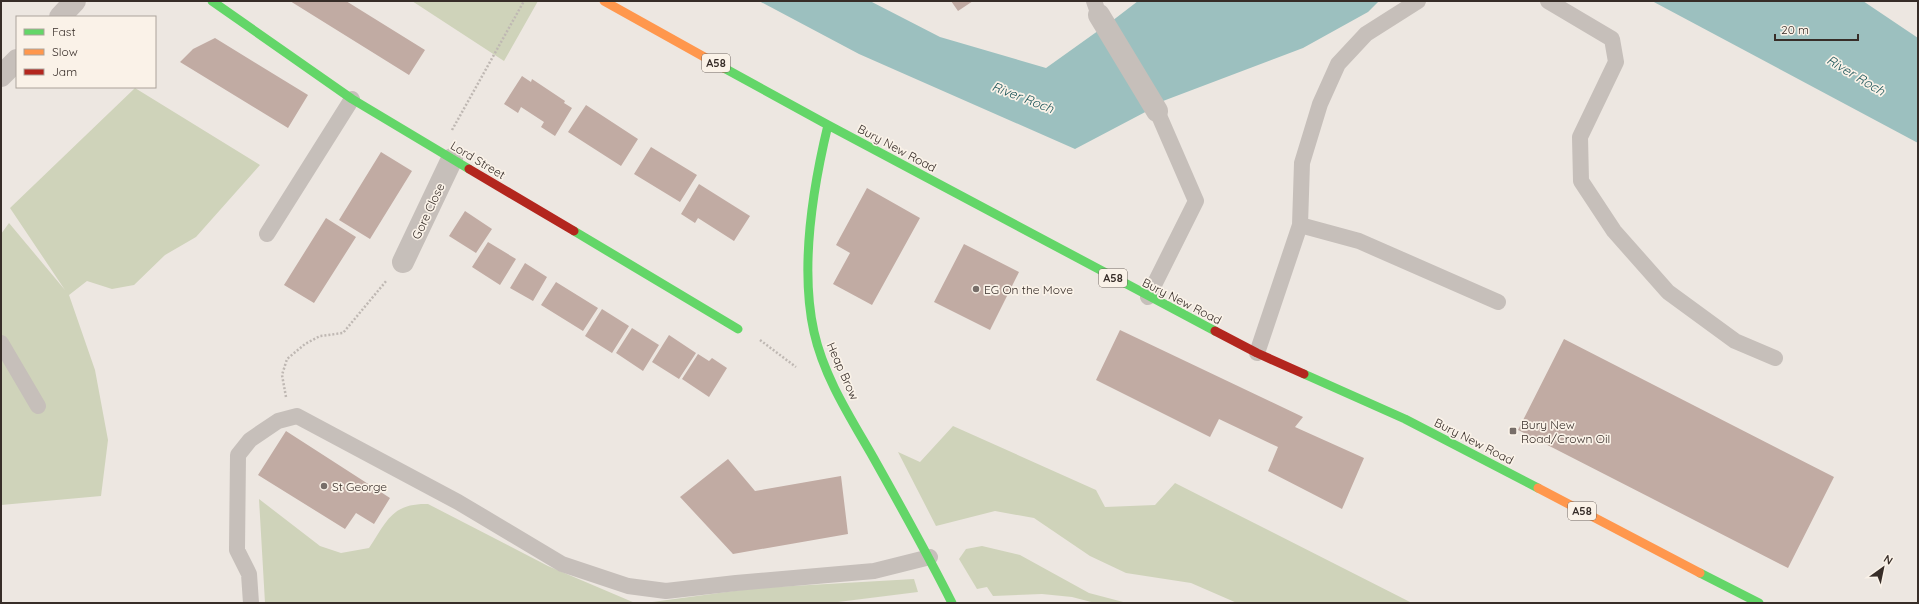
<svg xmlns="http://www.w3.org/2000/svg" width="1919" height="604" font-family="Quicksand,sans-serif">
  <rect width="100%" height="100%" fill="#ede7e1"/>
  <path fill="#cfd3ba" d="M412,1h126l-34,60z
    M135,88l125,77 -64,72 -31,18 -31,30 -22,4 -25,-8 -18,14 26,75 13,70 -7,56 -100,9v-271l8,-11 56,67 -55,-82z
    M953,426l143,64 9,17 50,-2 20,-22 237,120h-175l-46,-20 -65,-10 -36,-17 -56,-38 -39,-7 -59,15 -38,-74 22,10z
    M259,499l61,47 21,7 28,-5c18,-27 23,-45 59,-44l120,62 87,37h-370z
    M982,546l38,9 69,38 38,10h-32l-23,-6 -30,-3 -49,2 -6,-9 -10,2 -18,-30 7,-10z
    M914,579l4,13 -88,11h-185l111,-15z"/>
  <path fill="#9cc0bf" d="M759,1h111l70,36 106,31 56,-40 49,81 -76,40 -216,-95z
    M1138,1h241l-11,11 -65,36 -140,53 -51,-80z
    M1652,1h211l55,37v105z"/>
  <path fill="#c1aba3" d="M290,1h56l79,49 -16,25z
    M951,1h22l-15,10z
    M215,38l93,57 -20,33 -108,-66 13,-13z
    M522,76l9,6 1,-3 33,22 -1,2 8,5 -17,28 -14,-9 3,-5 -23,-15 -3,6 -14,-9z
    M586,105l52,34 -17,27 -53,-34z
    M651,147l46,28 -17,27 -46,-28z
    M381,152l31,19 -42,68 -31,-19z
    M699,184l51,32 -16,25 -36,-23 -3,5 -14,-9z
    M867,188l53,30 -48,87 -39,-21 17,-31 -14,-8z
    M465,211l27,18 -16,24 -27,-17z
    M326,218l30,19 -42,66 -30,-18z
    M488,242l28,17 -16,26 -28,-18z
    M964,244l55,28 -29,58 -56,-28z
    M525,263l22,14 -14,24 -23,-13z
    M556,282l42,26 -15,23 -42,-26z
    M602,309l27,17 -17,27 -27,-17z
    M632,328l27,17 -16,26 -27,-18z
    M1120,330l183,87 -8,10 69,31 -22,51 -74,-38 10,-24 -59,-28 -9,18 -114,-57z
    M669,335l27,18 -17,26 -27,-17z
    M1564,339l270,138 -46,91 -270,-138z
    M698,354l11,7 3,-3 15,10 -18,29 -27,-18z
    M286,431l104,67 -16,26 -18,-11 -11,16 -87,-54z
    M728,459l27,32 86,-15 7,58 -115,20 -53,-57z"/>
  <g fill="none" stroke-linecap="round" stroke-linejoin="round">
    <path stroke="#bfb8b3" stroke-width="2.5" stroke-dasharray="2 2" stroke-linecap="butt" d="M452,130l72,-129
      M760,340l36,27
      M286,397l-4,-22 5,-16 18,-15 15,-8 23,-3 44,-53"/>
    <path stroke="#c6bfba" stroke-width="16" d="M1094,1l5,14
      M1548,1l64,38 4,23 -36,75 1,44 33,50 54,61 67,49 40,17
      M1300,225l59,16 139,61
      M267,234l85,-135
      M1148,297l48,-96 -39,-90
      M1,343l37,63
      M1257,353l43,-128 2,-62 18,-59 18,-40 28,-30 52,-33
      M251,603l-2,-29 -12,-24 1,-95 12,-15 28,-19 19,-5 161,86 104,62 66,22 38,5 70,-8 138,-12 56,-14"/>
    <path stroke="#c6bfba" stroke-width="22" d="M1099,15l58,96
      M60,17l15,-16
      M1,76l16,-16
      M403,262l49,-103"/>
    <path stroke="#63d668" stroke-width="9" d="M212,1l140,98 117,70
      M724,68l104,57 387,206
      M828,125c-15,62 -28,144 -14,207 10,45 36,85 59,125 27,48 54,96 79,146
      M574,231l164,98
      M1304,374l101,45 133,69
      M1700,573l59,30"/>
    <path stroke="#ff974d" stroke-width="9" d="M604,1l120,67
      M1538,488l162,85"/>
    <path stroke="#b3261e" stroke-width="9" d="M469,169l105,62
      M1215,331l42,22 47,21"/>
  </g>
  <g fill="#776e69" stroke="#faf2e8" stroke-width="1.5">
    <circle cx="976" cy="289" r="4"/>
    <rect x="1509" y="427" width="8" height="8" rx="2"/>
    <circle cx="324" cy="486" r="4"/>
  </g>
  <g text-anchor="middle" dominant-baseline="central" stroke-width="3.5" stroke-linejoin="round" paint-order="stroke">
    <g fill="#faf2e8" stroke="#726862" stroke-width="1">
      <rect x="702" y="54" width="28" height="18" rx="3"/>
      <rect x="1099" y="269" width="28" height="18" rx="3"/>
      <rect x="1568" y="502" width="28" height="18" rx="3"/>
    </g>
    <g font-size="11" font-weight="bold" fill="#372d28">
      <text x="716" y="63">A58</text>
      <text x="1113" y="278">A58</text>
      <text x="1582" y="511">A58</text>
    </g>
    <g font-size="12" fill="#372d28" stroke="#faf2e8">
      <text transform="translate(897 148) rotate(28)">Bury New Road</text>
      <text transform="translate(478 160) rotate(31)">Lord Street</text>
      <text transform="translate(428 211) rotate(-65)">Gore Close</text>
      <text transform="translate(1182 301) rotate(27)">Bury New Road</text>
      <text transform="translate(843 371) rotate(66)">Heap Brow</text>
      <text transform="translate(1474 441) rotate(27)">Bury New Road</text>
    </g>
    <g font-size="12" fill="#372d28" stroke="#faf2e8" text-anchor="start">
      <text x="984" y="289">EG On the Move</text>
      <text x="1521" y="424">Bury New<tspan x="1521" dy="14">Road/Crown Oil</tspan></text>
      <text x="332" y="486">St George</text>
    </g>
    <g font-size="13" font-style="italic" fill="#1d565a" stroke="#faf2e8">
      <text transform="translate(1856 75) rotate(31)">River Roch</text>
      <text transform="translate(1023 97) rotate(21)">River Roch</text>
    </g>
  </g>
  <rect width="1919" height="604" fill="none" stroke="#372d28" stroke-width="4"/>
  <rect x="16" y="16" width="140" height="72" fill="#faf2e8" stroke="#aca39b"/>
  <rect x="24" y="29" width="20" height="6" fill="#63d668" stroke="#aca39b"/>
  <text x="52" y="36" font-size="12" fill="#372d28">Fast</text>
  <rect x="24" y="49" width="20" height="6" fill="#ff974d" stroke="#aca39b"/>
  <text x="52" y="56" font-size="12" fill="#372d28">Slow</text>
  <rect x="24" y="69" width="20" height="6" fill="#b3261e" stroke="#aca39b"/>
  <text x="52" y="76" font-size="12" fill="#372d28">Jam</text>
  <g transform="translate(1883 568) rotate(33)" stroke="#faf2e8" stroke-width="3" paint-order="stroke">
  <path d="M0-3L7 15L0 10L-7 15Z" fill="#372d28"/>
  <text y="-6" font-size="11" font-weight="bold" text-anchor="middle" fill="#372d28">N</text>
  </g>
  <path d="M1775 34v6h83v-6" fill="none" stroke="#372d28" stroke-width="2"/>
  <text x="1781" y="34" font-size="12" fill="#372d28" stroke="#faf2e8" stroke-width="3" paint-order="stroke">20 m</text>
</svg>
